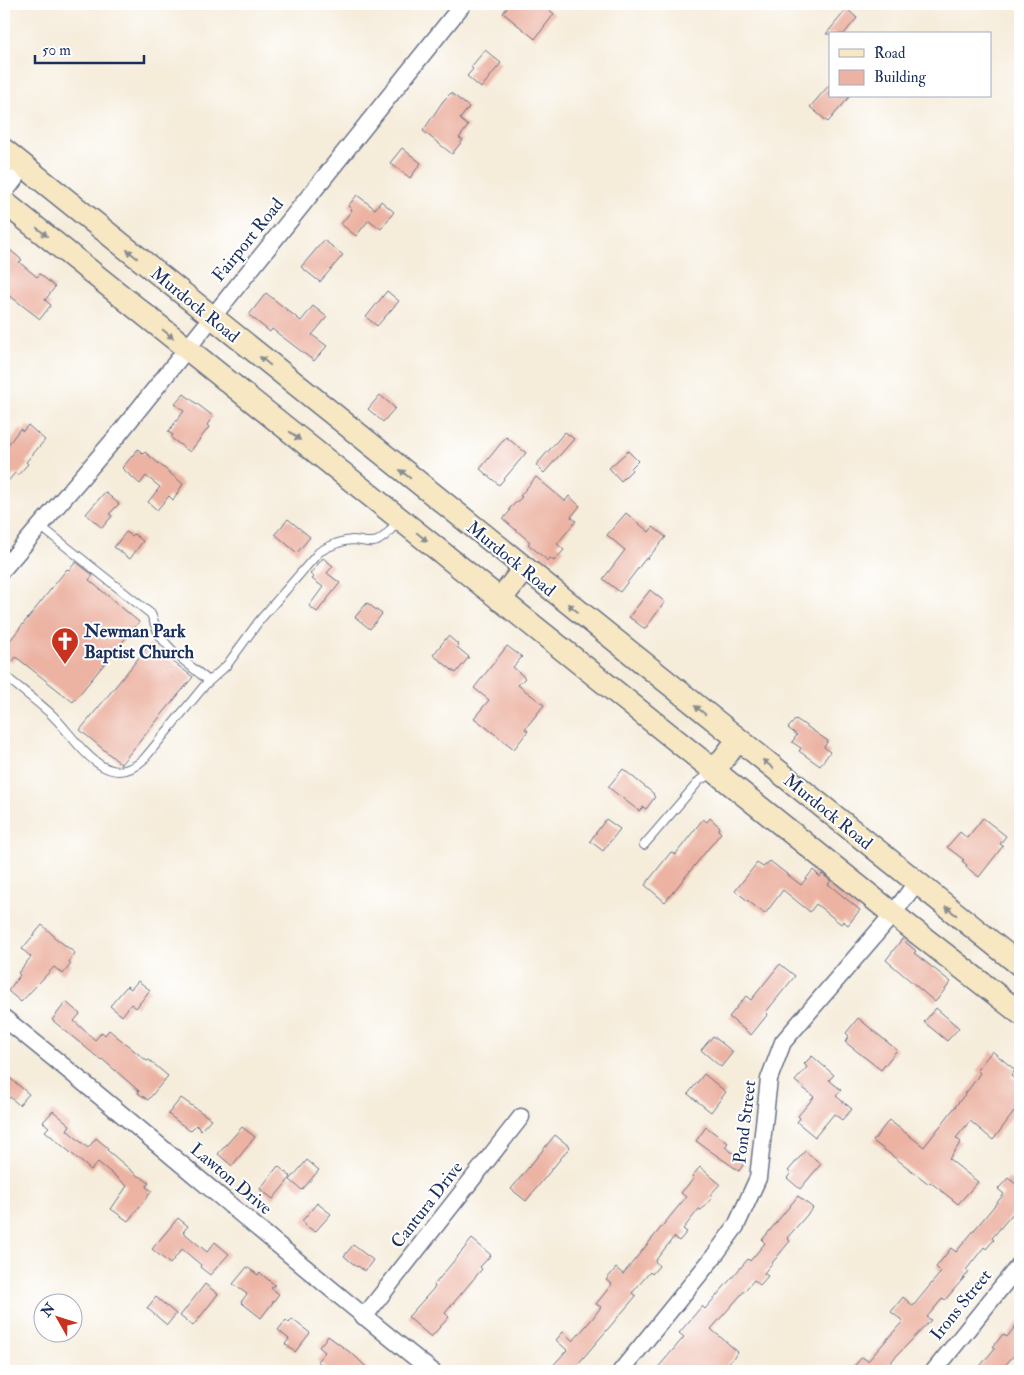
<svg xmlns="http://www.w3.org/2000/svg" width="1024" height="1375" font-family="'IM FELL Double Pica',serif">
  <rect width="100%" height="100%" fill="#fff"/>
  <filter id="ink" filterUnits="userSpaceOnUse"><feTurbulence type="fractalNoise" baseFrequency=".02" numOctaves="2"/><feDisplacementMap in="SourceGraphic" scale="10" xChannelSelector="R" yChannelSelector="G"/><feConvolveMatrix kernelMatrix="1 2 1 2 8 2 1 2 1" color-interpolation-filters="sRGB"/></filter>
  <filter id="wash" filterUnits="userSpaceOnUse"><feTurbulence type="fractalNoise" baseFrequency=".0096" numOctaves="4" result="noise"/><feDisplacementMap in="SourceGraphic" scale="20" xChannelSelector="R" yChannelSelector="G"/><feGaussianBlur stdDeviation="1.12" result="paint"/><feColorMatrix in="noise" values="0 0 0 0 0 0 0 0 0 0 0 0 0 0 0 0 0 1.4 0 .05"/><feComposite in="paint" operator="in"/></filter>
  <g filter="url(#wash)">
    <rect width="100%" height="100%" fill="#f5ecda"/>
    <g id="blocks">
      <path fill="#ecb3a3" d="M510,4h32l12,10 -19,25 -32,-26z
        M847,9l10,9 -13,16h-18z
        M485,50l16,13 -20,25 -14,-12 6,-7 -2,-2z
        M830,84v12h20l-22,26 -18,-15z
        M451,93l18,14 -9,12 8,7 -9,12 4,2 -11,14 -29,-23 20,-30z
        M402,148l19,15 -11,15 -20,-15z
        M357,195l18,14 6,-8 13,11 -13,17 -12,-9 -13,16 -15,-12 11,-14 -4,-4z
        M324,240l19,15 -23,27 -19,-15z
        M4,245l18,15 -3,2 18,15 3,-3 15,13 -10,13 6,5 -11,14 -30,-23 -6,8z
        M387,291l12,10 -22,25 -11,-9z
        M266,293l35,28 12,-15 14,11 -15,18 15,11 -13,15 -42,-32 -2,3 -21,-17z
        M184,394l29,22 -6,9 2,2 -19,25 -19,-14 2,-3 -5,-3 16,-21 -9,-7z
        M380,395l15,13 -12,14 -15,-13z
        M28,425l17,15 -19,22 2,2 -10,11 -3,-2 -11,13v-36l16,-21 3,2z
        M565,432l9,7 -30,34 -8,-8z
        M506,437l20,16 -27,32 -19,-16z
        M138,449l5,5 2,-2 38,32 -10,16 -4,-4 -12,14 -9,-8 12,-15 -14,-11 -6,8 -18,-16z
        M628,451l10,10 -7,7 1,2 -11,11 -12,-13z
        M536,477l29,24 4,-5 11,10 -9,11 5,4 -19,23 7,6 -10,11 -4,-3 -2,3 -20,-17 2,-2 -27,-23 7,-8 -1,-2 13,-12 -2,-1z
        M105,492l14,12 -10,10 3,2 -10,12 -16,-14z
        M626,513l23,19 4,-5 13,10 -19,22 -1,-1 -26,34 -17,-13 22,-29 -18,-15z
        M288,519l22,18 -13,16 -22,-19z
        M126,532l6,4 2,-2 9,7 -13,18 -16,-12z
        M323,558l10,8 -6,7 13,10 -23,29 -8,-6 14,-19 -11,-8 2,-2 -4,-3z
        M76,562l17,13 -4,5 50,42 -66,80 -57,-45 -4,5 -8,-7v-7l63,-79 2,1z
        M650,590l15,12 -20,27 -16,-12z
        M367,603l15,11 -12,15 -15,-12z
        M448,636l11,9 -2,2 12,10 -13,16 -23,-18z
        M150,644l43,33 -72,87 -41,-34z
        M507,646l15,11 -9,10 12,11 -7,7 26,20 -19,24 3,2 -14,18 -40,-31 15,-18 -15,-12z
        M796,719l32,22 -4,6 6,5 -10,14 -21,-15 2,-3 -9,-6 5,-7 -9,-7z
        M623,769l31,25 -1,1 2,2 -9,12 -3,-2 -4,4 -31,-24z
        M710,818l10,9 -2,3 3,3 -56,69 -20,-17 26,-33 4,3 28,-36 4,3z
        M983,818l23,18 -6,8 3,2 -24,31 -13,-10 1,-2 -5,-4 2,-1 -17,-13 13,-15 7,6z
        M606,819l14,10 -17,22 -13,-10z
        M770,861l31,24 12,-15 7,7 2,-3 9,7 -3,3 32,26 -12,15 -5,-4 -2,3 -25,-20 -6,8 -27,-22 -18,24 -30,-23 22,-28 6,4z
        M42,925l11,10v1l22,17 -6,9 2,2 -8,10 -9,-7 -33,35 -13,-11 12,-16 -2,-2 13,-16 -9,-8z
        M902,939l14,12 -2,2 37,29 -16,20 -49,-42z
        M780,964l15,12 -29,36 2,2 -17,21 -22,-18 17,-21 5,4z
        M138,981l12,9 -14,18 -5,-4 -9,12 -12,-10 17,-20 4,3z
        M66,1002l14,12 -6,7 21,19 7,-8 3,3 4,-5 38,31 2,-1 19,16 -20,24 -10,-7 1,-2 -37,-32 -1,1 -49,-40z
        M936,1008l23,20 -12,13 -23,-19z
        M858,1018l39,32 -16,20 -36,-28 4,-6 -3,-3z
        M713,1036l20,16 -12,15 -20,-17z
        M992,1051l23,19 -4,6 9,8v20l-27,36 -23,-19 -14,17 5,4 -12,17 29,23 -20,22 -28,-22 -1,2 -56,-43 16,-21 35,27 48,-62 8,-12 -3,-3z
        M812,1056l22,19 -5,5 12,10 -5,6 16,13 -10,11 -8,-6 -19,23 -18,-15 3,-4 -2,-2 16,-19 -19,-16 12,-14 -3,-3z
        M4,1073l25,21 -10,11 -9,-8 -6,7z
        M704,1074l22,18 -15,20 -23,-18z
        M181,1098l30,21 -10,11 -5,-5 -6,6 -22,-17z
        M53,1111l17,14 -3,5 21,18 8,-10 12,10 -1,2 32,27 1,-1 9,7 -3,4 6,4 -24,30 -17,-12 16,-23 -29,-24 -7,8 -46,-39 4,-4 -6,-5z
        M242,1127l13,10 -23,29 -14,-12z
        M706,1127l22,16 -3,4 20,15 -6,9 -43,-30z
        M555,1135l15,12 -44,54 -15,-12z
        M805,1151l16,13 -21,25 -13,-11 4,-5 -3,-2z
        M307,1160l12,10 -17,20 -12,-10z
        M278,1166l13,11 -18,22 -13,-10z
        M700,1167l20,17 -10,11 3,2 -12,13 -2,-1 -16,20 4,3 -8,9 -5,-4 -19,24 4,5 -7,8 -2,-2 -18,21 4,3 -64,75h-24l19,-21 -11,-10 7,-8 10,9 19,-22 9,-12 -5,-3 16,-20 -6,-4 10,-12 7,6 32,-39 31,-38 -5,-4 13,-15 -2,-2z
        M1008,1178l12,9v18l-28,33 2,2 -8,9 -2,-2 -18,23 3,2 -24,28 -2,-2 -16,19 4,3 -49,51h-32l12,-14 6,4 35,-40 -12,-9 12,-15 10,9 28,-34 -5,-5 15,-19 5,4 48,-58 -6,-5z
        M798,1196l15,12 -26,30 3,3 -26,32 4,3 -8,9 -6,-5 -43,49 27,23 -16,19h-67l29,-34 -5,-4 23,-27 3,3 43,-50 2,2 15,-18 -3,-3z
        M317,1203l14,11 -16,18 -10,-7 1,-1 -4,-3z
        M178,1218l10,8 -5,6 24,20 8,-10 14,12 -19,21 -10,-8 1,-2 -19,-16 -12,15 -18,-15z
        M472,1239l19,16 -11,12 2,2 -37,44 4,4 -18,20 -23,-20 27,-30 -1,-2z
        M353,1245l20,15 -8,11 -7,-5 -1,1 -13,-11z
        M247,1267l11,8 2,-2 15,12 -4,3 8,6 -18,24 -19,-15 -1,-1 6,-8 -14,-10z
        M205,1284l13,10 -25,32 -13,-10z
        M156,1297l20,17 -9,11 -20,-17z
        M292,1319l18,14 -15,19 -10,-8 4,-5 -11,-9 8,-10 3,3z
        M1020,1320v28l-11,13 -9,10h-24l19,-23 -2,-1 10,-13 4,3z
        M328,1336l27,20 15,15h-40l-13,-10 8,-9 -6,-5z"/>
    </g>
  </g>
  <g filter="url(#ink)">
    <use href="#blocks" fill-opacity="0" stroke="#677189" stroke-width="1"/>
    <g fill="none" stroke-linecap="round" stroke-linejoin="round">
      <g stroke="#677189" stroke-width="10">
        <path id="lane" d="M39,525l112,89c3,7 5,15 9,22 13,18 32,31 49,45
          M4,675c15,13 32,25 47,39 25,23 54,82 93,45l61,-74 22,-20 32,-44 60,-69c10,-6 20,-11 33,-12 9,0 20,5 27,0 9,-5 14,-13 19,-21
          M644,845l56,-65 13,-7"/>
      </g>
      <g stroke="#677189" stroke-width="19">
        <path id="street" d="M4,193l20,-26
          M4,568l114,-133 345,-431
          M4,1018c144,115 283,238 428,353
          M364,1317l157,-200
          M621,1371l94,-116 21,-29 22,-48 11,-99 14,-37 110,-128 23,-31
          M934,1371l86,-107"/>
      </g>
      <g stroke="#677189" stroke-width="25">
        <path id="secondary" d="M4,150l1016,815
          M4,202l889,712 127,99
          M500,600l24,-31
          M714,771l24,-31"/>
      </g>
      <use href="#lane" stroke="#fff" stroke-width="8"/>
      <use href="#street" stroke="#fff" stroke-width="16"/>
      <use href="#secondary" stroke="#f7e8c3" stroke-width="22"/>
    </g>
    <defs><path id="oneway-solid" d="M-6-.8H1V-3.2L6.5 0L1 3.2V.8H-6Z" transform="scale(1.25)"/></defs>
    <g fill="#898c90">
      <use href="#oneway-solid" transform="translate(42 232) rotate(39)"/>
      <use href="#oneway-solid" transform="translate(132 254) rotate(-141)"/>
      <use href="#oneway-solid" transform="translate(168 334) rotate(39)"/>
      <use href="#oneway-solid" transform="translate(265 361) rotate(-141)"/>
      <use href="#oneway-solid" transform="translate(295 436) rotate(39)"/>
      <use href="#oneway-solid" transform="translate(405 474) rotate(-141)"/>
      <use href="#oneway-solid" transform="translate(422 537) rotate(39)"/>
      <use href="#oneway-solid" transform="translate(573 608) rotate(-141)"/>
      <use href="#oneway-solid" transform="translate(700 710) rotate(-141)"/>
      <use href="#oneway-solid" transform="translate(768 764) rotate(-141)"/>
      <use href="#oneway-solid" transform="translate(951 911) rotate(-142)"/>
    </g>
  </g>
  <defs>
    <g id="church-pin" transform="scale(1.4375)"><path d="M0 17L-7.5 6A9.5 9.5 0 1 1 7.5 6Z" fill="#c8321e" stroke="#fff"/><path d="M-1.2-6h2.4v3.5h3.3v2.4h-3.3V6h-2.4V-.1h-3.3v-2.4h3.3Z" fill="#fff"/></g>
  </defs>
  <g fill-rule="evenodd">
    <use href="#church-pin" x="65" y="641"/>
  </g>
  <g text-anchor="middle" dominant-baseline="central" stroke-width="4" stroke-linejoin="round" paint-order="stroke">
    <g font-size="18" fill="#1b2f5e" stroke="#fff">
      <text transform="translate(248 240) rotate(-51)">Fairport Road</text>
      <text transform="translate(195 305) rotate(39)">Murdock Road</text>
      <text transform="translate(511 559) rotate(39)">Murdock Road</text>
      <text transform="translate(828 812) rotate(39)">Murdock Road</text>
      <text transform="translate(745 1122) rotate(-83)">Pond Street</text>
      <text transform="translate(231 1179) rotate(40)">Lawton Drive</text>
      <text transform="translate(427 1205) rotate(-52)">Cantura Drive</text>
      <text transform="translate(961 1305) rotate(-51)">Irons Street</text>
    </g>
    <g font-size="18" font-weight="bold" fill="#1b2f5e" stroke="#fff" text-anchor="start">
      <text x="84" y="631">Newman Park<tspan x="84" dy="21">Baptist Church</tspan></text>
    </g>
  </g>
  <rect width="1024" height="1375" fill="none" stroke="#fff" stroke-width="20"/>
  <rect x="829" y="32" width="162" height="65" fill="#ffffff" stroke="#a4acbf"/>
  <rect x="839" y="49" width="25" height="8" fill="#f7e8c3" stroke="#a4acbf"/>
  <text x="874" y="58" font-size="15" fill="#1b2f5e">Road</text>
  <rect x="839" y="70" width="25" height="15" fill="#ecb3a3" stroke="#a4acbf"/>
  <text x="874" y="82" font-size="15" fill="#1b2f5e">Building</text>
  <g transform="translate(58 1318) rotate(309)"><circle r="24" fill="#ffffff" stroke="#a4acbf"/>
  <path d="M0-4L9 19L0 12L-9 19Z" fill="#c8321e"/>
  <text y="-8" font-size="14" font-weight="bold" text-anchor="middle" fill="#1b2f5e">N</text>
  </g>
  <path d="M35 55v8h109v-8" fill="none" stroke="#1b2f5e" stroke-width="2.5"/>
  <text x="42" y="55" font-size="15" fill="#1b2f5e" stroke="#ffffff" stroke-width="4" paint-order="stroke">50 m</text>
</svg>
